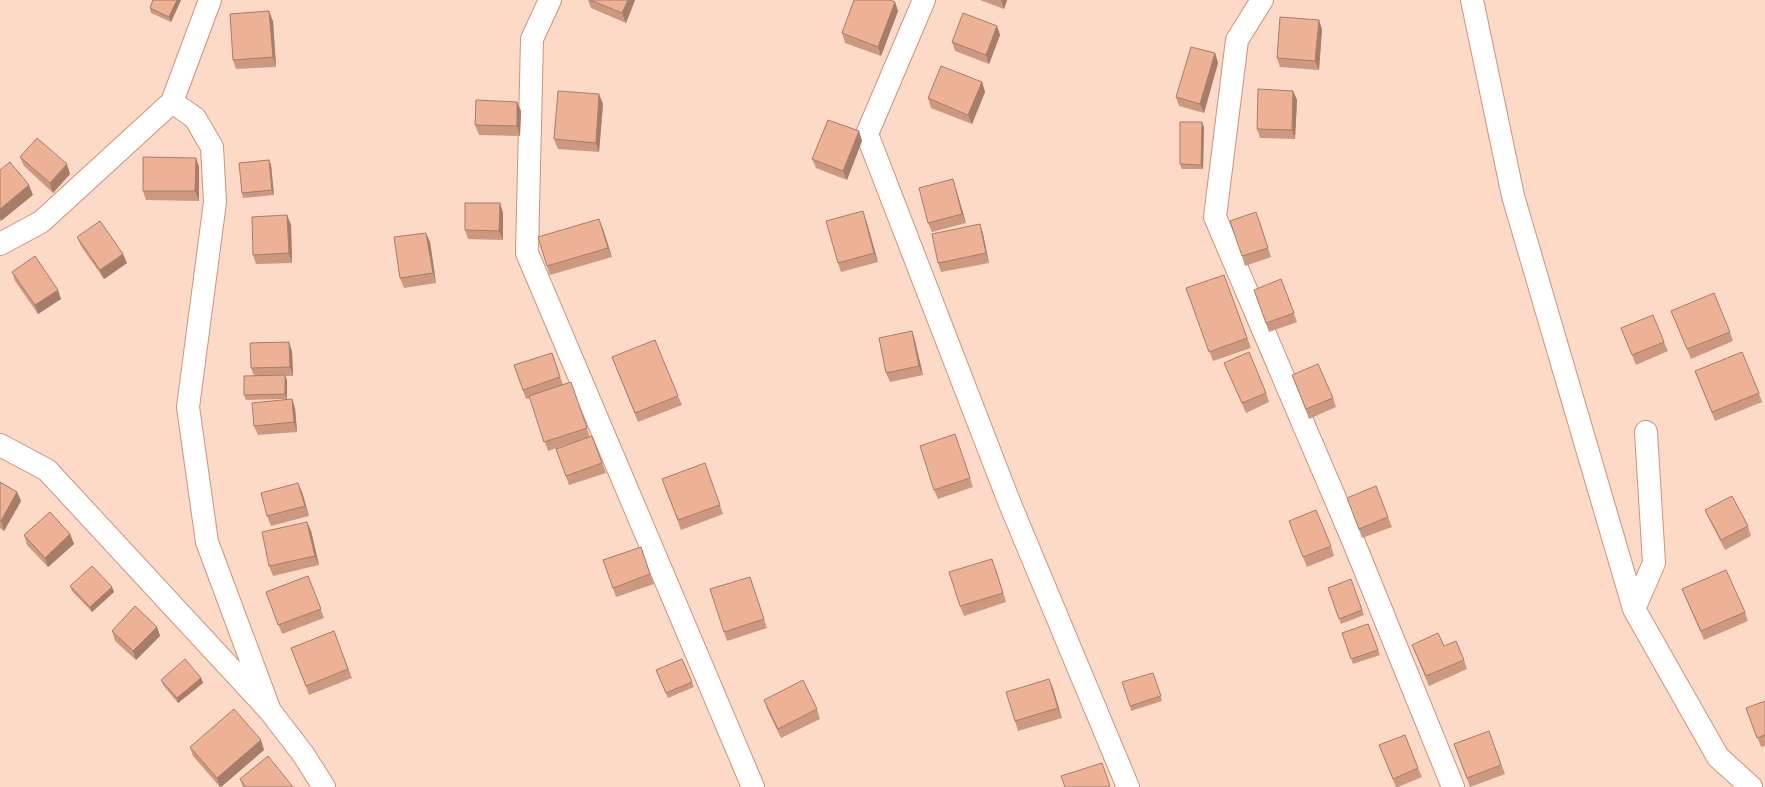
<svg xmlns="http://www.w3.org/2000/svg" width="1765" height="787" font-family="'Roboto Condensed',sans-serif">
  <rect width="100%" height="100%" fill="#fdd9c7"/>
  <g fill="none" stroke-linecap="round" stroke-linejoin="round">
    <g stroke="#cc9477" stroke-width="24">
      <path id="minor" d="M550,0l-18,39 -5,214 226,534
        M924,0l-57,134 143,370 118,283
        M1262,0l-25,40 -22,177 137,321 101,249
        M1472,0l41,196 121,413 84,148 33,30
        M172,102l23,16 17,29 3,55 -27,205 19,135 63,169
        M0,244l41,-22 131,-120 38,-102
        M0,445l47,25 223,241 33,43 21,33
        M1634,609l20,-46 -8,-131"/>
    </g>
    <use href="#minor" stroke="#fff" stroke-width="22"/>
  </g>
  <path fill="#cc9980" d="M153,0h28l-10,22 -20,-9 -1,-5z
    M588,0h47l-9,23 -35,-15z
    M980,0h27l-3,9z
    M895,2l3,9 -17,45 -36,-13 -3,-10z
    M273,21l3,46 -40,2 -3,-9z
    M997,26l3,9 -11,29 -34,-13 -3,-9z
    M1322,29l-3,41 -39,-3 -3,-9z
    M1215,53l3,10 -14,50 -25,-7 -3,-9z
    M982,82l3,10 -13,32 -41,-16 -3,-10z
    M1293,91l4,9 -2,39 -35,-1 -3,-9z
    M517,102l4,9 -1,25 -41,-1 -4,-10z
    M603,104l-4,48 -41,-3 -4,-10z
    M1204,127l-1,42h-21l-2,-5z
    M859,131l3,10 -15,39 -31,-12 -4,-9z
    M20,157l50,17 -17,19 -29,-27z
    M196,158l3,9v34l-53,-1 -3,-9z
    M269,160l2,5 3,30 -31,3 -1,-5z
    M956,189l10,34 -34,9 -4,-9z
    M500,203l3,10v27l-35,-1 -3,-9z
    M287,215l4,10 1,38 -36,1 -3,-9z
    M866,220l12,42 -37,10 -3,-9z
    M1260,222l11,35 -26,9 -3,-10z
    M980,224l3,10 6,29 -48,9 -3,-9z
    M603,229l9,28 -62,18 -3,-9z
    M77,237l50,26 -23,16 -23,-33z
    M430,242l6,41 -32,5 -4,-10z
    M12,272l49,27 -23,15 -23,-33z
    M1224,275l27,73 -38,13 -27,-73z
    M1281,279l16,43 -28,10 -15,-42z
    M1671,311l59,21 3,9 -42,18z
    M1621,328l43,14 4,9 -32,14z
    M912,331l3,10 8,34 -33,7 -4,-9z
    M292,351l1,25h-8l2,4v19h5l3,9 2,24 -39,3 -4,-9 31,-27 -39,1 -2,-5 10,-19 -3,-8z
    M552,353l11,32 8,-3 19,55 2,-1 14,37 -37,12 -13,-36 18,-7 -26,9 -18,-53 -4,1 -12,-34z
    M612,357l66,39 4,9 -44,17z
    M1224,363l42,30 3,9 -23,11 -18,-41z
    M1695,371l64,22 3,9 -47,19z
    M1292,375l41,23 3,9 -27,12z
    M955,434l18,53 -35,12 -4,-9z
    M705,463l18,51 -42,16 -19,-51z
    M0,482l17,10 4,9 -17,30 -4,-3z
    M302,492l7,24 -38,10 -4,-10z
    M1347,498l41,19 4,10 -30,11z
    M1705,510l43,16 3,10 -26,14 -16,-31z
    M1289,521l42,25 3,10 -27,11z
    M307,522l4,9 8,34 -46,11 -4,-10z
    M70,534l4,10 -26,23 -21,-22 -3,-10z
    M641,547l13,37 -38,13 -13,-37z
    M996,569l10,33 -42,14 -4,-10z
    M308,576l16,42 -42,16 -16,-42z
    M750,577l17,51 -40,13 -3,-9z
    M1351,579l13,36 -23,9 -13,-36z
    M70,586l44,6 -22,20 -20,-21z
    M1682,589l63,23 3,9 -44,19 -18,-41z
    M1368,624l12,31 -27,9 -11,-31z
    M157,627l3,9 -24,24 -21,-19 -3,-10z
    M334,631l18,47 -43,17 -18,-47z
    M1412,645l32,1 20,14 3,9 -38,17z
    M656,670l36,12 2,5 -26,11z
    M1153,673l9,28 -31,10 -1,-5z
    M201,678l2,5 -25,20 -15,-18 -2,-5z
    M1049,679l13,39 -44,13 -3,-10z
    M764,700l53,9 3,10 -39,19 -14,-29z
    M1765,701v45l-4,1 -15,-39z
    M1489,731l16,43 -35,13 -16,-43z
    M1379,745l39,23 4,9 -24,10h-2z
    M190,747l74,3 -43,37h-1l-27,-31z
    M240,779l53,8h-50z"/>
  <path fill="#a67d68" d="M177,0h4l-10,22 -2,-5z
    M628,0h7l-9,23 -4,-10z
    M1001,0h6l-3,9z
    M895,2l3,9 -17,45 -3,-9z
    M269,11l4,10 3,46 -3,-10z
    M1319,20l3,9 -3,41 -4,-9z
    M997,26l3,9 -11,29 -3,-9z
    M1215,53l3,10 -14,50 -4,-9z
    M982,82l3,10 -13,32 -4,-9z
    M1293,91l4,9 -2,39 -3,-9z
    M599,94l4,10 -4,48 -3,-9z
    M517,102l4,9 -1,25 -3,-10z
    M1202,122l2,5 -1,42 -2,-4z
    M859,131l3,10 -15,39 -4,-9z
    M196,158l3,9v34l-4,-10z
    M269,160l2,5 3,30 -2,-5z
    M67,164l3,10 -17,19 -3,-10z
    M953,179l3,10 10,34 -4,-9z
    M29,185l4,10 -32,26 -1,-2v-10z
    M500,203l3,10v27l-4,-9z
    M863,211l3,9 12,42 -4,-9z
    M287,215l4,10 1,38 -3,-10z
    M599,219l4,10 9,28 -4,-9z
    M980,224l3,10 6,29 -3,-10z
    M426,233l4,9 6,41 -3,-10z
    M123,254l4,9 -23,16 -4,-9z
    M58,290l3,9 -23,15 -3,-9z
    M912,331l3,10 8,34 -4,-9z
    M289,342l3,9 1,25 -3,-9z
    M285,375l2,5v19l-2,-5z
    M292,399l3,9 2,24 -3,-10z
    M298,483l4,9 7,24 -4,-10z
    M17,492l4,9 -17,30 -3,-10z
    M307,522l4,9 8,34 -4,-9z
    M70,534l4,10 -26,23 -3,-9z
    M112,587l2,5 -22,20 -2,-5z
    M157,627l3,9 -24,24 -3,-9z
    M201,678l2,5 -25,20 -1,-5z
    M1049,679l4,9 9,30 -4,-10z
    M261,740l3,10 -43,37h-1l-3,-9z"/>
  <path fill="#edb295" stroke="#a67d68" d="M153,0h24l-8,17 -19,-9z
    M590,0h38l-6,13z
    M854,0h36l5,2 -17,45 -36,-14z
    M269,11l4,46 -40,3 -3,-46z
    M963,13l34,13 -11,29 -34,-13z
    M1280,17l39,3 -4,41 -38,-3z
    M1191,47l24,6 -15,51 -24,-7z
    M941,66l41,16 -14,33 -40,-17z
    M1258,89l35,2 -1,39 -35,-1z
    M558,91l41,3 -3,49 -42,-4z
    M476,100l41,2v24l-42,-1z
    M828,120l31,11 -16,40 -31,-12z
    M1180,122h22l-1,43 -21,-1z
    M37,138l30,26 -17,19 -30,-26z
    M143,157l53,1 -1,33h-52z
    M269,160l3,30 -30,3 -3,-30z
    M10,162l19,23 -29,24v-39z
    M953,179l9,35 -34,9 -9,-35z
    M465,203h35l-1,28 -34,-1z
    M863,211l11,42 -36,10 -12,-42z
    M1256,212l12,36 -26,8 -12,-35z
    M287,215l2,38 -36,2 -1,-38z
    M599,219l9,29 -61,18 -9,-29z
    M100,221l23,33 -23,16 -23,-33z
    M980,224l6,29 -48,10 -6,-29z
    M426,233l7,40 -33,5 -6,-41z
    M35,256l23,34 -23,15 -23,-33z
    M1224,275l23,63 -38,14 -23,-64z
    M1281,279l13,34 -28,10 -12,-33z
    M1714,293l16,39 -43,17 -16,-38z
    M1653,315l11,27 -32,13 -11,-27z
    M912,331l7,35 -33,7 -7,-35z
    M655,340l23,56 -43,17 -23,-56z
    M289,342l1,25 -39,1 -1,-25z
    M1249,352l17,41 -24,10 -18,-40z
    M1742,352l17,41 -47,19 -17,-41z
    M552,353l8,24 -37,13 -9,-25z
    M1318,364l15,34 -27,11 -14,-34z
    M285,375v19l-41,1v-19z
    M571,382l16,46 -43,14 -15,-46z
    M292,399l2,23 -40,4 -2,-23z
    M955,434l15,44 -36,12 -14,-44z
    M592,436l10,27 -36,13 -10,-27z
    M705,463l15,42 -42,15 -16,-41z
    M0,482l17,10 -16,29h-1z
    M298,483l7,23 -38,10 -6,-23z
    M1376,486l12,31 -29,12 -12,-31z
    M1732,496l16,30 -27,14 -16,-30z
    M1316,510l15,36 -28,11 -14,-36z
    M50,512l20,22 -25,24 -21,-23z
    M307,522l8,34 -46,10 -7,-34z
    M641,547l9,27 -37,14 -10,-28z
    M992,559l11,34 -43,13 -11,-34z
    M92,566l20,21 -22,20 -20,-21z
    M1726,570l19,42 -44,19 -19,-42z
    M308,576l13,33 -43,16 -12,-33z
    M750,577l14,42 -40,13 -14,-43z
    M1351,579l11,31 -23,9 -11,-31z
    M135,606l22,21 -24,24 -21,-20z
    M1368,624l10,26 -27,9 -9,-26z
    M334,631l14,38 -42,17 -15,-38z
    M1438,633l6,13 12,-5 8,19 -38,16 -14,-31z
    M185,659l16,19 -24,20 -16,-18z
    M682,659l10,23 -26,11 -10,-23z
    M1153,673l8,23 -31,10 -8,-24z
    M1049,679l9,29 -43,13 -9,-29z
    M803,680l14,29 -39,20 -14,-29z
    M1765,701v34l-8,3 -11,-30z
    M234,709l27,31 -44,38 -27,-31z
    M1489,731l12,34 -34,13 -13,-34z
    M1405,735l13,33 -25,11 -14,-34z
    M268,756l25,31h-47l-6,-8z
    M1102,763l8,23 -3,1h-42l-4,-11z"/>
</svg>
